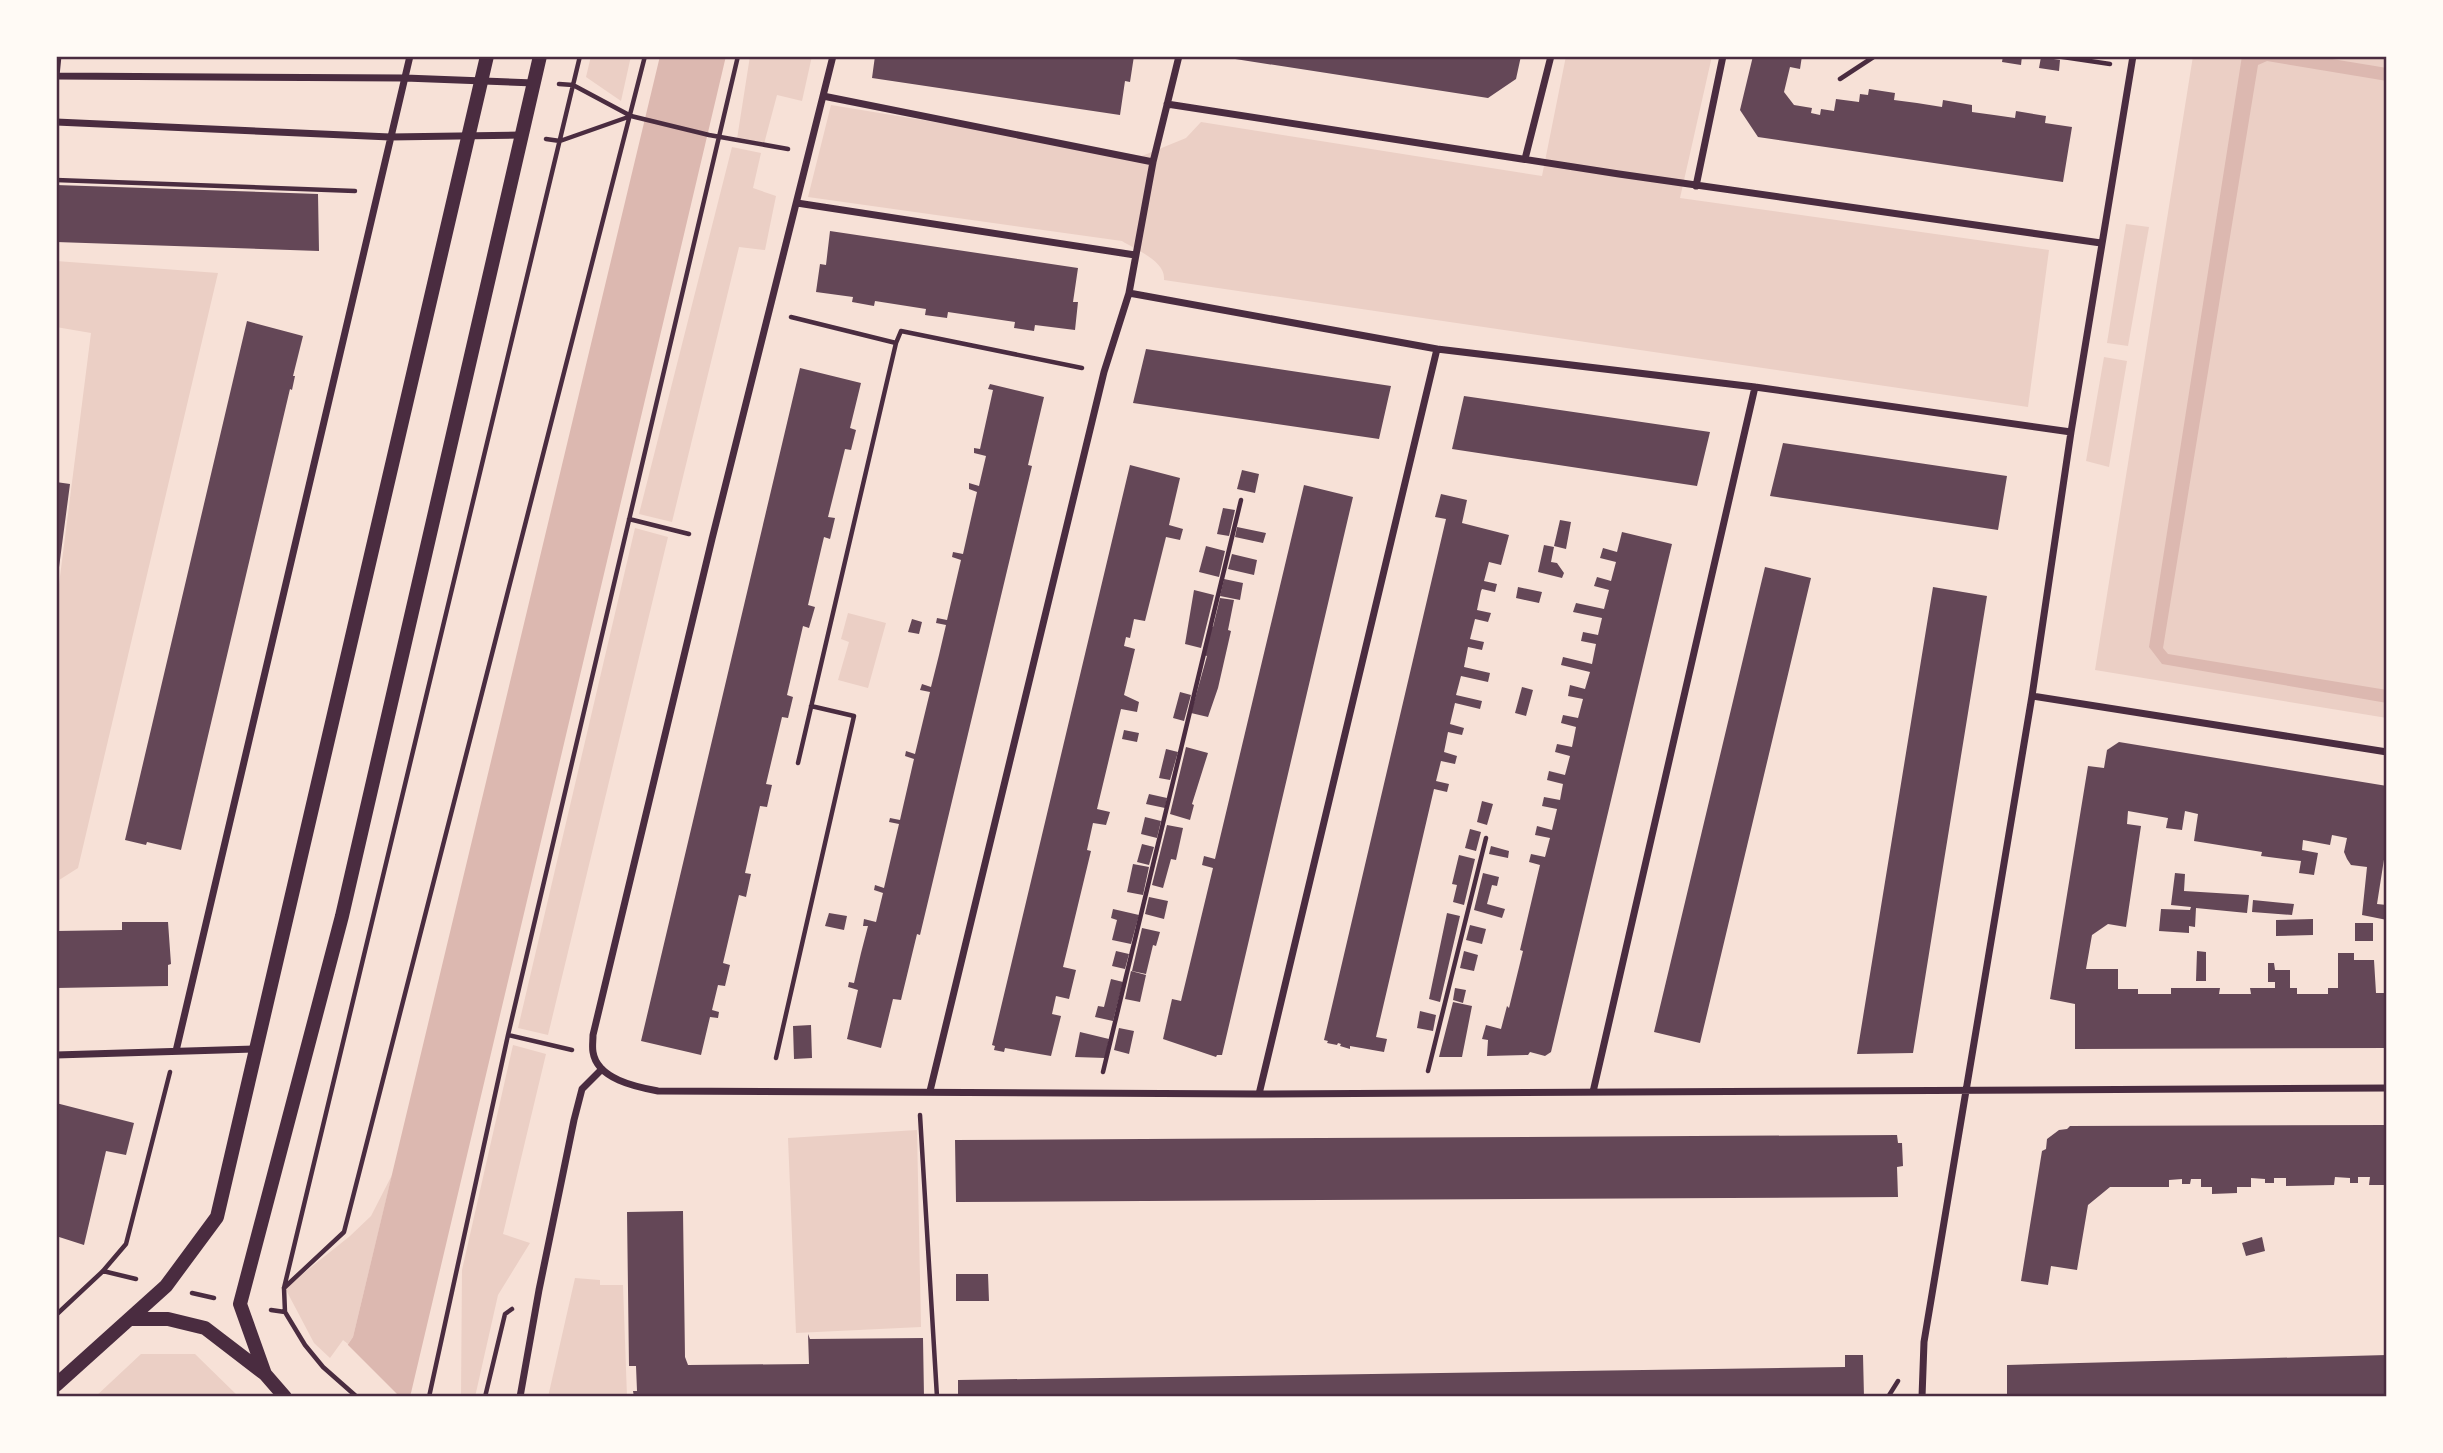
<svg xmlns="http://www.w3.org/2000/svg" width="2443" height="1453" font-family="Commissioner,sans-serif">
  <rect width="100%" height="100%" fill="#f7e1d7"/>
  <path fill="#ebcfc5" d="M591,56h40l-10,45 -35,-24z
    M750,56h62l-10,45 -25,-6 -13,49 -27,-5z
    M1566,56h146l-32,142 369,52 -21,157 -864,-127c2,-19 -28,-30 -42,-39l-314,-44 23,-92 311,51 44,-18 15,-16 341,54z
    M2193,56h194v662l-292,-48z
    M732,147l29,6 -8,35 23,8 -11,54 -26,-3 -67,275 -33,-8z
    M2126,224l23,3 -21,119 -21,-3z
    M56,261l162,12 -140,595 -22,14v-274l35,-275 -35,-6z
    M2104,357l23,4 -18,106 -23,-6z
    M635,528l33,9 -120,498 -30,-7z
    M848,613l38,10 -18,65 -30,-8 11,-38 -8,-3z
    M513,1045l33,9 -43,180 27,9 -32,52 -23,102h-14l1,-127z
    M917,1130l4,197 -125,6 -8,-195z
    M392,1175l-39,162 -5,7 -5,-4 -13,18 -16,-15 -29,-55 65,-52 21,-20z
    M575,1278l25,2v5h23l4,112h-79z
    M141,1354h54l44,43h-144z"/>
  <path fill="#dcb8b0" d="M660,56h66l-315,1337 -2,4h-97l41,-60z
    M2242,56h72l73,12v13l-120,-20 -9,4 -95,583 5,6 219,36v13l-225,-39 -13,-17z"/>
  <path fill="#f7e1d7" d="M345,1342l55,55h-91z"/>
  <path fill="#644757" d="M875,56h259l-4,26 -5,-1 -5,34 -248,-37z
    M1216,56h305l-5,23 -28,19z
    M1753,56h49l-2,13 -10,-2 -6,25 10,13 18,3 -1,5 9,2 1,-6 13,2 2,-12 23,3 1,-8 8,1 1,-6 26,4 -1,7 23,3 25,4 1,-7 29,5v7l22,3 21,3 1,-7 30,5 -1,7 27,4 -9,55 -305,-45 -18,-27z
    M2003,56h19l-1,9 -19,-3z
    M2041,57l19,3 -1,11 -20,-3z
    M56,185l262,9 1,57 -263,-9z
    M830,231l248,37 -5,34h5l-3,28 -40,-5 -1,6 -20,-3 1,-6 -67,-10 -1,6 -22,-3 1,-6 -51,-8 -1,5 -22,-4 1,-5 -37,-5 4,-28 6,1z
    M247,321l56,15 -10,40h2l-3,14 -2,-1 -109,461 -34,-8 -1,3 -21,-5z
    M1146,349l245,37 -12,53 -246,-36z
    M800,368l61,15 -11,45 6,2 -5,20 -6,-1 -17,68 7,1 -5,21 -6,-2 -16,68 7,2 -6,21 -6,-2 -16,69 6,2 -5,21 -6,-1 -16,67 6,1 -5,22 -7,-1 -6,27 -9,40 6,1 -5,23 -7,-2 -16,68 7,2 -5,21 -7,-1 -6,25 7,2 -1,6 -8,-1 -9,38 -60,-14z
    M990,384l54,13 -16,68 4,1 -112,469 -3,-1 -16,66 -8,-1 -12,49 -34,-9 11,-49 -10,-3 1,-5 5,1 7,-30 7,-27h-5l1,-7 12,3 7,-29 -9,-3 1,-5 9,3 15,-64 -10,-2 1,-4 10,2 14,-61 -9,-3 1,-5 9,3 15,-62 -10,-2 2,-6 9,3 8,-32 7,-30 -10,-2 1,-5 10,2 14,-60 -9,-3 1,-5 10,2 14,-62 -8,-3v-6l10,3 7,-30 -12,-3v-5l6,1 13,-59 -5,-1z
    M1464,396l246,36 -13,54 -245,-37z
    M1783,443l224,33 -9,54 -228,-34z
    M1130,465l50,13 -11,47 14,4 -3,11 -14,-3 -21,84 -11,-2 -4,19 -4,-1 -2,9 11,3 -11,46 15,7 -2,10 -16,-3 -24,100 13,3 -4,13 -13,-2 -6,27 4,1 -28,116 13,3 -7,29 -13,-3 -4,18 9,2 -10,40 -46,-8 -1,4 -10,-2 1,-4 -3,-1z
    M1242,470l17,4 -4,19 -18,-4z
    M56,482l14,2 -12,91h-2z
    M1304,485l49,12 -131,558h-5l-1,2 -53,-18 9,-40 9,2 32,-133 -11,-3 2,-9 11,3z
    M1441,494l26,6 -5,23 47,12 -8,30 -12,-3 -5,19 13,3 -2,8 -13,-3 -1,2 -4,19 14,3 -3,9 -13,-3 -5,20 14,3 -2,8 -14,-3 -4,20 26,6 -2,9 -27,-6 -5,19 26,6 -2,8 -25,-6 -5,21 14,4 -2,7 -14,-3 -4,20 13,4 -2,8 -14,-3 -5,20 13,3 -2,8 -13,-3 -58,248 11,2 -3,13 -34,-6v3l-10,-3 1,-2 -3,-1 -1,2 -10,-2 1,-2 -4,-1 122,-521 -11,-2z
    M1223,508l12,2 -6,26 -12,-2z
    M1560,520l11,2 -5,27 -12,-3z
    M1237,527l29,6 -3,10 -28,-6z
    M1622,532l50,12 -121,508 -6,4 -15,-4 -2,3 -41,1 1,-16 -6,-1 4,-14 15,4 6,-23 2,2 14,-57 -3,-1 20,-85 -11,-3 2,-8 14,3 5,-19 -15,-3 2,-9 15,4 5,-21 -15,-3 2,-9 16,3 3,-16 -16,-4 2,-9 16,4 5,-19 -15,-4 2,-8 15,3 4,-20 -15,-4 2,-8 15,3 5,-19 -15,-3 2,-11 15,4 5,-17 -29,-7 2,-8 29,7 4,-20 -15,-3 2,-9 15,3 4,-17 -29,-6 3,-9 28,6 5,-19 -15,-4 3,-9 14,4 5,-19 -16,-4 3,-10 14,4z
    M1544,545l10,2 -3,15 6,1 7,10 -2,5 -24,-6z
    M1206,546l19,5 -6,26 -20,-5z
    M1232,554l25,6 -3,15 -26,-6z
    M1765,567l46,11 -111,465 -46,-11z
    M1224,579l19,4 -3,17 -20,-4z
    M1518,587l24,5 -3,11 -23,-5z
    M1933,587l54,9 -46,283 -28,174 -56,1z
    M1194,590l20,5 -13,53 -16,-4z
    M1220,598l14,2 -6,30 3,1 -13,57 -10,29 -17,-4 16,-57 -4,-1 8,-29 2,1z
    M912,619l10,3 -3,12 -11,-2z
    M1522,687l11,3 -7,26 -11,-3z
    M1180,692l11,3 -7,26 -11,-3z
    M1124,730l15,3 -2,9 -15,-3z
    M2119,742l268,44v68l-2,-1 -8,51 10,1v15l-25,-5 5,-48 -16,-2 -4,-6 -3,-7 3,-14 -15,-3 -2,10 -27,-5 -1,10 16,3 -4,22 -15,-2 2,-12 -40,-5 1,-4 -68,-11 4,-27 -13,-3 -3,19 -16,-2 2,-10 -40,-7 -1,13 14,2 -15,101 -18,-3 -16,11 -6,34h32v20h20v5h33v-6h49l-1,6h32l-1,-6h25v-6h-7v-19h6l1,7h15v18h7v6h31v-6h10v-35h16v7h20l2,33h11v55l-312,1v-45l-25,-5 38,-233 16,2 3,-18z
    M1186,747l22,6 -16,51 2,1 -4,15 -20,-6z
    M1166,749l12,3 -8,28 -11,-2z
    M1149,794l18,4 -2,10 -19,-4z
    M1482,801l11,3 -6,21 -10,-3z
    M1145,817l16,4 -4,17 -16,-4z
    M1167,825l16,3 -7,32 -5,-1 -8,29 -11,-3z
    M1470,829l11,3 -5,19 -11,-3z
    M1142,844l12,3 -5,18 -12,-3z
    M1491,846l18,5 -1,7 -19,-4z
    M1459,855l16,4 -11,46 -11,-3 4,-17 -5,-1z
    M1133,864l16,3 -6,28 -16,-3z
    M1483,873l16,4 -2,9 -5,-1 -5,19 18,5 -3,9 -28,-8z
    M2175,873l10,1 -1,17 65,4 -2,18 -51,-5 -1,19 -6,-1v7l-30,-2 2,-22 29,1 1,-3 -20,-2z
    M1149,897l19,4 -4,18 -19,-5z
    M2253,900l41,4 -2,11 -40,-3z
    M1113,909l26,6 -8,29 -19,-4 5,-20 -6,-2z
    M829,913l18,3 -3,14 -19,-4z
    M1447,913l13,3 -20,86 -11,-3z
    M2313,919v16l-37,1v-16z
    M122,922h46l3,42 -3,1v21l-112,2v-57l66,-1z
    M2355,923h18v18h-18z
    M1470,925l16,4 -4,15 -16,-4z
    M1142,928l18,4 -4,14 -3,-1 -7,29 -14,-3z
    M1116,951l13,3 -4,15 -13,-3z
    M1464,951l14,4 -4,16 -14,-3z
    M2197,951l9,1v29h-10z
    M1131,971l15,4 -6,27 -15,-3z
    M1111,979l12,3 -10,39 -18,-4 3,-11 6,1z
    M1455,988l11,2 -3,13 -10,-3z
    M1453,1002l19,4 -10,51h-23z
    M1420,1011l16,4 -3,16 -16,-3z
    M811,1025l1,33 -18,1 -1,-33z
    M1119,1028l15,3 -5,23 -15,-4z
    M1080,1032l29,7 -4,19 -30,-1z
    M56,1103l78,20 -8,32 -20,-4 -22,94 -28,-9z
    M2387,1125v60h-18l1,-8h-12v6h-8v-5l-15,-1 -1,8 -48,1v-8h-12v5h-9v-4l-14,-1v9h-14v6l-25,1v-7h-11v-8h-10l-1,5h-8v-5l-13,1v7h-59l-22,18 -11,65 -26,-4 -3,19 -27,-4 21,-130 4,-2 1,-10 12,-9 8,-1 3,-3z
    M1897,1135l1,8h4l1,23 -6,1 1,30 -942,5 -1,-62z
    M683,1211l2,146 3,8 121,-1 -1,-30 2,5 113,-1 1,59h-290l-1,-6h4l-1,-25h-7l-2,-154z
    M2262,1237l3,14 -19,5 -4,-13z
    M956,1274h32l1,27h-33z
    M1845,1355h18l1,42h-906v-17l887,-13z
    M2387,1355v42h-380v-32z"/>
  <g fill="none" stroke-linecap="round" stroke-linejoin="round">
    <path stroke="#4a2c40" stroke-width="4.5" d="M2056,56l54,8
      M1840,79l35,-23
      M559,84l14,1 58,31 78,19 79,14
      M546,139l14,2 71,-25
      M56,180l299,11
      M791,317l105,26 5,-12 181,37
      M629,519l60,15
      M798,763l98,-420
      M508,1035l64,15
      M776,1058l78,-342 -43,-10
      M1428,1071l58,-233
      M1103,1072l138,-572
      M920,1115l17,282
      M103,1271l33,8
      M284,1288l60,-56 301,-1176
      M192,1293l22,5
      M271,1310l14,2 20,33 18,22 34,30
      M285,1312l-1,-24 296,-1232
      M56,1315l47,-44 23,-27 44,-172
      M429,1397l79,-362 230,-979
      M485,1397l20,-83 7,-5
      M1888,1397l10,-16"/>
    <path stroke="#4a2c40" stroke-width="7" d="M833,56l-121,483 -119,496c0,6 -1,12 0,17 4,27 43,35 65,39l601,3 1128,-6
      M56,76l349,2 129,5
      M56,76l2,-20
      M823,96l330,66
      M1167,104l452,70 482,69
      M56,122l334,15 131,-2
      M1525,159l26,-103
      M1696,186l27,-130
      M797,203l338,52
      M1129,293l308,56 318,38 316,45
      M2032,696l355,56
      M176,1051l234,-995
      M56,1055l198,-6
      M930,1091l174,-719 25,-79 24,-131 26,-106
      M1593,1092l162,-705
      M1259,1094l178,-745
      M520,1397l19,-107 35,-170 8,-31 20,-20
      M1922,1397l2,-55 108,-646 39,-264 62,-376"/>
    <path stroke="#4a2c40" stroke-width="14" d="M130,1319h38l37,9 60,46 20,23
      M265,1374l-25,-70 102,-388 198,-860
      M56,1385l110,-99 51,-69 270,-1161"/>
  </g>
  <rect width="2443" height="1453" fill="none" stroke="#fffaf5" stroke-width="116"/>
  <rect x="58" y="58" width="2327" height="1337" fill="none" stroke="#4a2c40" stroke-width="2.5"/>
</svg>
